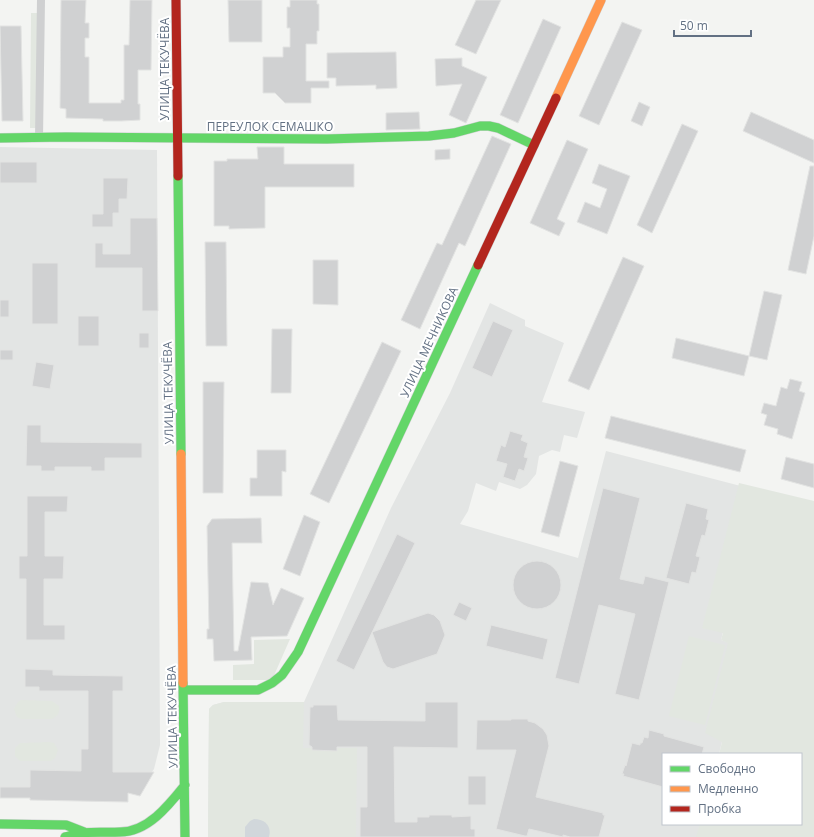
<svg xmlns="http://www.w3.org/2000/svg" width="814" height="837" font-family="'Open Sans',sans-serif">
  <rect width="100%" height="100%" fill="#f3f4f2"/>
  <path fill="#e3e5e4" d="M0,147l157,3 3,595 -6,24 -8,11 -13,9 -133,-2z
    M490,303l35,17v6l39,17 -22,59 43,10 -8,26 -13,-3 -4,17 -8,-2 -13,6 -3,18 -9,11 -7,4 -21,-7 -3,9 -20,-8 -8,28 -8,13 118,34 28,-107 154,40 -39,149 24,8 -26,106h-56v70h38l-3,13h-490l1,-128 4,-4 11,-3h80l87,-194 59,-115z"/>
  <path fill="#e2e7e0" d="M31,13h7v115h-8z
    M739,483l75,18v336h-118l4,-13h101v-70h-82l3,-12 -17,-9 23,-90 -7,-3 2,-7 -21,-5z
    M689,636l36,9 -20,80 -36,-9z
    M290,639l-18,41h-39v-15l21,-1v-24z
    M21,700l31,1 7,5c1,7 -1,10 -7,13h-31l-4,-2 -3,-8 4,-7z
    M224,702h80l-1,46h54l-1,89h-148l1,-128 4,-4z
    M50,742l4,1 4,7 -3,8 -4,3h-31l-5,-5v-8l5,-5z"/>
  <path fill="#d1d7db" d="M254,819c11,0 18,7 15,18h-24v-10l5,-6z"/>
  <path fill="#d0d1d2" stroke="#e2e3e2" d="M61,0h25l-1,23h4v15h-4v19h4v46h32v-3h3v-55h5l1,-45h22l-1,70h-13v34h2v16l-19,1h-18v-2l-37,-1v-9l-6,-1z
    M228,0h34v42h-33z
    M290,0h27v4h2v27h-2v13h-11v37h23v7h-18v15h-26l-10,-10h-12v-36h20v-10h7v-19h-3v-21h3z
    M476,0h25l-25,54 -21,-9z
    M543,19l18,8 -43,96 -18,-8z
    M622,22l20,8 -43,95 -20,-9z
    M0,26h21l2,95h-21z
    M396,52l1,36 -21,1v-4l-40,1v-8h-9v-25z
    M462,58v8l25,11 -21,46 -17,-8 13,-31 -26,2 -1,-27z
    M639,102l11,5 -8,19 -11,-5z
    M419,112l1,17 -34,1v-17z
    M751,112l63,28v23l-71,-32z
    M682,124l16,7 -46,102 -15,-8z
    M492,136l19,8 -46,102 -6,-3 -39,86 -19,-9 36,-77 5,2z
    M567,140l21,9 -31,70 8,4 -6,13 -29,-13z
    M257,147h27v17h70v23h-89v41l-36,1v-3h-15v-65h13v-2h31z
    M450,149v10l-15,1v-10z
    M0,162h37v21h-37z
    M599,164l31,12 -23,58 -30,-12 8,-20 15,6 7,-19 -15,-6z
    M810,166h4v70l-8,38 -18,-4z
    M103,178h25l-1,21h-8v14h-6v14h-21v-13h11z
    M130,218h27l1,93h-16v-43h-47v-25h8v11h27z
    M205,242h21l1,104h-21z
    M623,257l21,9 -55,124 -21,-9z
    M313,260h25v45l-25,-1z
    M32,263h26v61h-26z
    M764,291l18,4 -15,65 -18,-4z
    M0,300h9v17h-9z
    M78,316h21v30h-21z
    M493,321l20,9 -21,47 -20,-9z
    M272,329h20l-1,64h-20z
    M139,333h10v15h-10z
    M676,338l73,18 -5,20 -72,-18z
    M382,342l19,9 -72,152 -19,-9z
    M0,350h13v10h-13z
    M36,362l18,3 -4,24 -18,-3z
    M790,379l12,3 -3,9 6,2 -13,46 -15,-5 1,-5 -14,-4 3,-10 -6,-2 3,-10 12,3 5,-19 6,2z
    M203,382h21l-1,111h-20z
    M611,416l135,34 -6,22 -135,-34z
    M27,425h14v17l101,1v15h-37v13h-14v-4h-36v4h-14v-5h-15z
    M510,431l13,4 -2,5 7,3 -4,14 4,1 -4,13 -5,-2 -4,12 -12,-4 4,-13 -11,-3 5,-16 4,2z
    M257,450h29v22l-4,-1v25h-32v-18h7z
    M786,457l28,7v24l-33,-9z
    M560,461l18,5 -19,71 -18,-5z
    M603,488l37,10 -20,81 23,5 2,-8 24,6 -30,118 -24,-6 20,-80 -36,-9 -20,79 -24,-6z
    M27,496h41l-1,16h-22v44h19l-1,23h-19v46h21v15h-39v-61h-7v-23h8z
    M686,503l22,6 -2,10 3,1 -4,16 -3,-1 -6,21 4,1 -4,16 -4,-1 -3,12 -23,-6z
    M304,515l16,7 -20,54 -17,-7z
    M261,518l1,25h-30l2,108h4l13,-69 17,1 5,22 8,-17 23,10 -17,38 -36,1 1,23 -38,1 -1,-22h-6v-10h2l-2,-103 5,-7z
    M397,534l18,9 -61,127 -18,-9z
    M513 585a24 24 0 1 1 48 0a24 24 0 1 1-48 0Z
    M459,602l13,6 -6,13 -13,-6z
    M428,613l6,2 6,6 5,14 -8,19 -44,15 -6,-2 -4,-5 -11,-30z
    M491,625l57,14 -5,21 -57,-14z
    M25,669l28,1v5l70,1v15h-10v81h41l-14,24 -12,-3v9l-98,-2v-2h-30v-11h30v-17l51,1v-22h7v-58h-49v-4h-14z
    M425,702h33v46l-64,-1 1,75h22v-5h12v-2h23v2l19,-1v13h4v8h-115v-30h7v-60h-30v4l-25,-1v-3l-3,-2 1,-38h3v-2h24l1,15 87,1z
    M511,719h17v2l7,2 8,6 4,6 2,11 -13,51 67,16v2h2l-6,22h-29l-7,-2v2l-34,-8 -2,7h-2l-29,-7 20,-79h-40l1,-30h34z
    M649,730l15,4v2l40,11 -2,7h-39v33l-40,-11 1,-2h-2l3,-9 1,1 6,-23 8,2v-2h2l2,-6 4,1z
    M468,776h18v29h-18z"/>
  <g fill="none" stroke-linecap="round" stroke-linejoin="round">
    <g stroke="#ced0d1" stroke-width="10">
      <path id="fast" d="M0,138l66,-1 261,2 102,-3 25,-3 26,-7h9l9,2 36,17
        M178,176l3,278
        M183,683l2,154
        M184,690h74l14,-7 10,-8 16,-23 180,-387
        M0,824l66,1 18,7
        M65,837c18,-7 36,-4 55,-5 28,0 49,-27 65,-47"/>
    </g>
    <g stroke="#ced0d1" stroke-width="10">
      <path id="slow" d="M556,98l45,-98
        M181,454l2,229"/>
    </g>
    <g stroke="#ced0d1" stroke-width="10">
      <path id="jam" d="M176,0l2,176
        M478,265l78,-167"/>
    </g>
    <path stroke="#cfd0d1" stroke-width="8" d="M39,138l2,-138"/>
    <use href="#fast" stroke="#63d668" stroke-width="9"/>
    <use href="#slow" stroke="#ff974d" stroke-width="9"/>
    <use href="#jam" stroke="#b3261e" stroke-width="9"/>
  </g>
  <g text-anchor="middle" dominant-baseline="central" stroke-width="4" stroke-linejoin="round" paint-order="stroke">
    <g font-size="12" fill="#627083" stroke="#fff">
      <text transform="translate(164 69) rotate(-90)">УЛИЦА ТЕКУЧЁВА</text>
      <text x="270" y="126">ПЕРЕУЛОК СЕМАШКО</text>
      <text transform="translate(429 342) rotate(-65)">УЛИЦА МЕЧНИКОВА</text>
      <text transform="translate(168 393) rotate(-91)">УЛИЦА ТЕКУЧЁВА</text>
      <text transform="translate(172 717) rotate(-91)">УЛИЦА ТЕКУЧЁВА</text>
    </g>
  </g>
  <rect x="662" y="753" width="140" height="72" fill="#ffffff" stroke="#c0c6cd"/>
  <rect x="670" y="766" width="20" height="6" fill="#63d668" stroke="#c0c6cd"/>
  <text x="698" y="773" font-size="12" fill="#627083">Свободно</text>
  <rect x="670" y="786" width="20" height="6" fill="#ff974d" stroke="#c0c6cd"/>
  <text x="698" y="793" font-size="12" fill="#627083">Медленно</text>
  <rect x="670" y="806" width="20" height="6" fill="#b3261e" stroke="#c0c6cd"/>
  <text x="698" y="813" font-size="12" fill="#627083">Пробка</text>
  <path d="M674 30v6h77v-6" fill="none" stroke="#627083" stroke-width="2"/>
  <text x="680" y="30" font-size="12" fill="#627083" stroke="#ffffff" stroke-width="3" paint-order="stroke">50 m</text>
</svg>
